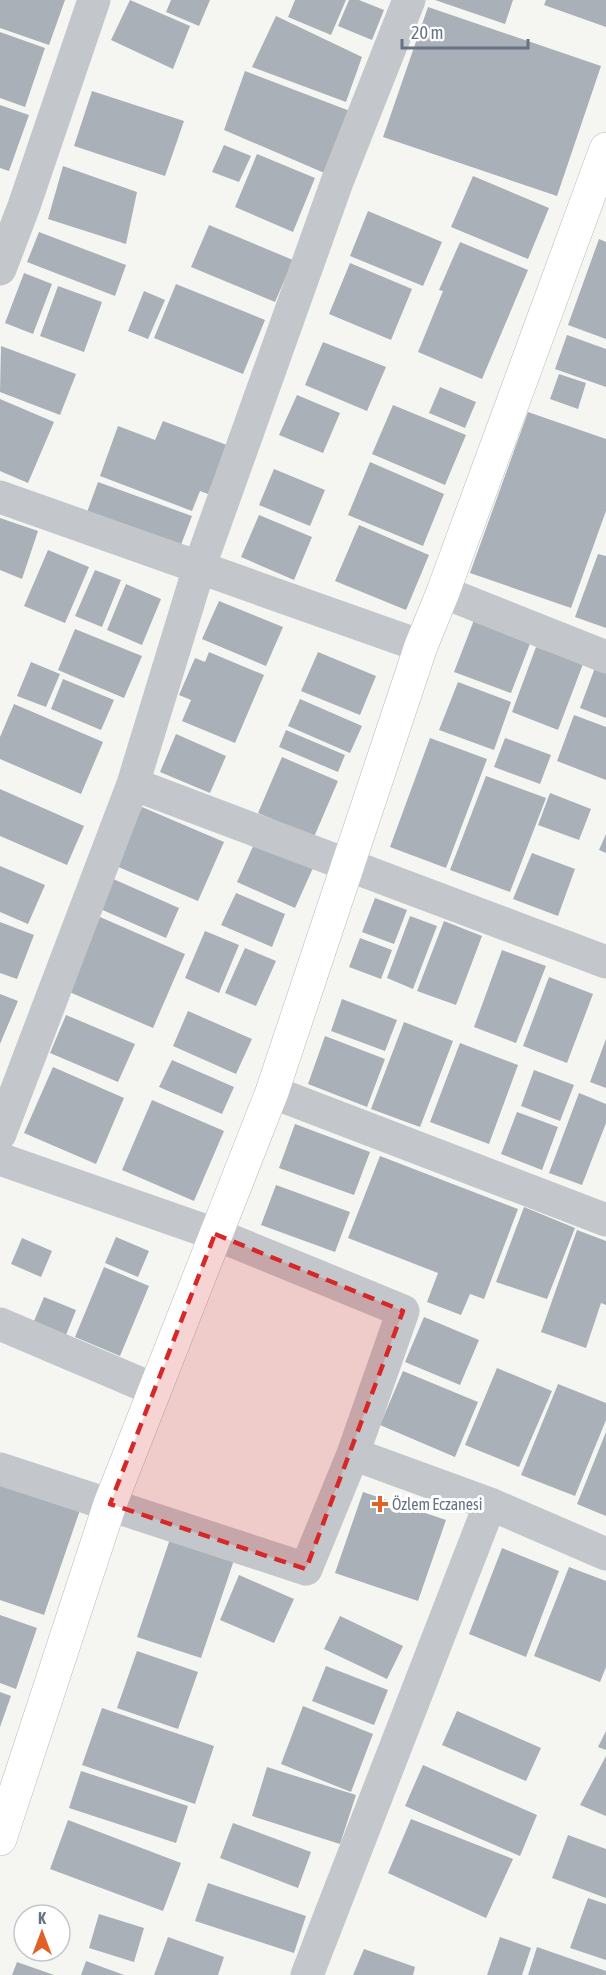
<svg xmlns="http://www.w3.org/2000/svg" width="606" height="1975" font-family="'Asap Condensed',sans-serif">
  <rect width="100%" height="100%" fill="#f5f6f2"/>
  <path fill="#a9b0b7" d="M0,0h65l-16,45 -49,-17z
    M130,0l60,26 -17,43 -62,-29z
    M171,0h39l-11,26 -33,-14z
    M295,0h51l-15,35 -43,-18z
    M349,0h10l25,10 -12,30 -34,-14z
    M435,0h78l-8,24z
    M546,0h60v27l-62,-22z
    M428,7l173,59 -44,130 -174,-59z
    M276,16l86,41 -16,45 -94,-35z
    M0,32l45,16 -20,59 -25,-9z
    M245,71l105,40 -21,64 -105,-45z
    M92,91l92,30 -19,55 -91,-30z
    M0,105l29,10 -20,56 -9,-3z
    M224,145l27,11 -12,26 -27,-10z
    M257,154l58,24 -22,54 -58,-25z
    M63,166l74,26 -11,52 -78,-25z
    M473,176l76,32 -21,51 -77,-32z
    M368,211l74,31 -19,44 -73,-30z
    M209,225l84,35 -18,42 -84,-35z
    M39,232l87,33 -11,31 -88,-34z
    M599,239l7,3v97l-38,-14z
    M460,242l68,28 -46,109 -64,-27 25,-61 -4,-1z
    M350,263l62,26 -21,51 -62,-26z
    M24,273l28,11 -19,50 -28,-11z
    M176,284l89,36 -22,54 -89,-36z
    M58,286l44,16 -18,50 -44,-16z
    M144,291l21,9 -17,39 -20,-8z
    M567,335l39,14v38l-51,-18z
    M323,342l63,25 -19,44 -62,-26z
    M1,346l75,28 -16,41 -60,-23z
    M559,374l27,9 -8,26 -28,-10z
    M440,387l36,15 -11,26 -36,-15z
    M297,395l43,18 -17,40 -44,-18z
    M0,399l54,23 -26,61 -28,-12z
    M393,405l73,30 -21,50 -73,-31z
    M528,412l78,27v72l-35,97 -101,-35z
    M163,421l64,24 -19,49 -8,-3 -8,20 -92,-35 18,-50 37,14z
    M370,462l74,32 -21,52 -75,-31z
    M274,469l51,21 -15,36 -51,-21z
    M98,482l94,34 -13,34 -93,-35z
    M259,515l53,22 -18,43 -53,-23z
    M0,518l38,13 -16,48 -22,-9z
    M359,525l70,30 -23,55 -71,-29z
    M48,550l41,17 -24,56 -41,-17z
    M598,554l8,2v72l-31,-11z
    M95,570l26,10 -19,47 -27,-11z
    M126,584l35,15 -19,46 -35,-15z
    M219,601l64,26 -17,39 -64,-27z
    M474,620l57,21 -20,52 -57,-21z
    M75,629l67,27 -18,42 -66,-28z
    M536,647l47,17 -25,66 -46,-18z
    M209,652l55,23 -29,68 -53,-22 9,-21 -12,-5 16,-37 10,4z
    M318,652l58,24 -16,39 -59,-24z
    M31,662l29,12 -14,33 -29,-11z
    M596,665l10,4v49l-26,-10z
    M63,679l51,21 -13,30 -50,-21z
    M458,682l53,20 -17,48 -55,-20z
    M300,699l62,27 -12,27 -62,-27z
    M14,704l89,38 -22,52 -81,-35v-22z
    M574,715l32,12v53l-49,-19z
    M286,730l59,25 -7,17 -59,-25z
    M176,734l50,22 -16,37 -50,-21z
    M430,738l57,21 -41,109 -56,-21z
    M505,738l46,17 -11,29 -46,-17z
    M282,757l56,24 -24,56 -56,-24z
    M486,776l60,22 -36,94 -60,-22z
    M0,789l84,37 -17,39 -67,-29z
    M550,793l41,16 -12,31 -41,-15z
    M142,807l82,35 -26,59 -82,-35z
    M606,834v19l-7,-3z
    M255,842l58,26 -18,40 -58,-26z
    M532,853l43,16 -17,47 -45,-17z
    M0,866l45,19 -17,39 -28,-12z
    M111,878l68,30 -13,30 -68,-30z
    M236,893l49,21 -13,33 -51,-22z
    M375,898l32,12 -13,34 -32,-12z
    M410,916l27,10 -24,63 -26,-11z
    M100,917l85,37 -32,74 -86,-37z
    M444,921l38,15 -26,69 -39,-14z
    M0,922l34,13 -17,44 -17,-6z
    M205,931l34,14 -20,48 -34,-15z
    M360,938l32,12 -11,29 -32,-12z
    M245,948l31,13 -20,45 -31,-13z
    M502,950l44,16 -30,77 -42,-16z
    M549,977l44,17 -26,69 -44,-17z
    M0,994l18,7 -18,43z
    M342,999l55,21 -12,31 -54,-20z
    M188,1011l64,28 -16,35 -63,-28z
    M66,1015l69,29 -17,38 -68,-29z
    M404,1022l49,19 -33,86 -49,-18z
    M325,1036l60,23 -18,48 -59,-23z
    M606,1039v49l-16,-6z
    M460,1043l58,22 -29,79 -59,-22z
    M172,1060l62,27 -12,27 -63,-27z
    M53,1067l71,31 -28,66 -72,-31z
    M534,1070l40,15 -14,36 -39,-15z
    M579,1093l27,11v19l-24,62 -33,-12z
    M152,1100l72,31 -30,70 -72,-31z
    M517,1112l41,15 -16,43 -41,-16z
    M295,1124l75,28 -16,43 -75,-27z
    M380,1156l138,53 -34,90 -14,-5 -9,21 -34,-13 11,-29 -90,-35z
    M276,1185l74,27 -15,40 -74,-27z
    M524,1207l51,21 -28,71 -51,-17z
    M577,1230l29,11v64l-5,-2 -15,45 -45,-16z
    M116,1237l33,14 -11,26 -33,-14z
    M22,1238l30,13 -11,26 -30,-13z
    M104,1267l45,19 -29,70 -45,-19z
    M44,1297l32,13 -12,30 -32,-14z
    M424,1317l55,23 -19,45 -55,-23z
    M497,1368l55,23 -33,76 -54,-22z
    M403,1371l75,31 -23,55 -75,-32z
    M558,1384l48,19v17l-31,76 -54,-21z
    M606,1432v84l-29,-12z
    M0,1483l80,27 -36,105 -44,-15z
    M363,1492l83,28 -28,81 -83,-28z
    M170,1539l64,21 -33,98 -64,-21z
    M502,1548l57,23 -33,86 -57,-23z
    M569,1567l37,14v86l-6,15 -66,-26z
    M239,1575l55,24 -20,44 -54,-23z
    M0,1615l37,13 -21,61 -16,-6z
    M340,1616l63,30 -16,33 -63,-30z
    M137,1651l61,21 -20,57 -61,-21z
    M326,1666l62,24 -14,35 -62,-24z
    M0,1692l11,4 -11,31z
    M303,1706l70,28 -22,58 -70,-28z
    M102,1708l112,38 -19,58 -113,-39z
    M457,1711l84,37 -15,33 -84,-36z
    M606,1731v19l-8,-3z
    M606,1756v60l-26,-11z
    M423,1765l114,50 -17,41 -115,-50z
    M267,1767l89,28 -16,49 -88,-28z
    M81,1771l107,35 -12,37 -107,-35z
    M411,1819l102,40 -27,59 -98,-45z
    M68,1820l113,43 -18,48 -113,-42z
    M233,1823l78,29 -13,36 -78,-30z
    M568,1835l38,14v49l-54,-20z
    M208,1883l98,33 -12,37 -99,-32z
    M588,1898l18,6v56l-36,-12z
    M99,1914l45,14 -10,34 -45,-14z
    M168,1937l56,20 -6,18h-64z
    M500,1937l31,11 -9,27h-35z
    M537,1947l69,24v4h-78z
    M364,1949l51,18 -2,8h-60z
    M86,1961l38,14h-43z
    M17,1962l37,13h-42z"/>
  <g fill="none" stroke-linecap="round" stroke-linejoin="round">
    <g stroke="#b6babe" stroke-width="34">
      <path id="secondary" d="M0,1839l110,-335 162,-412 149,-446 22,-54 163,-443"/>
    </g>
    <path stroke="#c3c6ca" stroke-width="33" d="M0,269l24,-63 70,-206
      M0,497l421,149
      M443,592l163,65
      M133,784l473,178
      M272,1092l334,128
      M0,1134l133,-350 66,-216 138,-386 72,-182
      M0,1159l215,75 188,77 -50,143 137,50 -183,471
      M0,1324l153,65
      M0,1469l306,100 47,-115
      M490,1504l116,50"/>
    <use href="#secondary" stroke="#fff" stroke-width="33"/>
  </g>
  <path fill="#d62828" fill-opacity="0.2" stroke="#d62828" stroke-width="4.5" stroke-dasharray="12 8" stroke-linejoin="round" d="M215,1234l188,77 -97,258 -196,-65z"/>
  <path fill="#e16127" stroke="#fff" stroke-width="2" d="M377 1495h6v6h6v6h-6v6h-6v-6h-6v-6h6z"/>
  <g text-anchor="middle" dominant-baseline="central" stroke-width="6" stroke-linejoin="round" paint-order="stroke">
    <g font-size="16" fill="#657383" stroke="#fff" text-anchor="start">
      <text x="392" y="1504">Özlem Eczanesi</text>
    </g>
  </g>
  <g transform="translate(42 1933)"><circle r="28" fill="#ffffff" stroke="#c1c7cd" stroke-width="1.5"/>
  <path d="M0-4.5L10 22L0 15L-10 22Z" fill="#e16127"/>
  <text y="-9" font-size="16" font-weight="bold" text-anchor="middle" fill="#657383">K</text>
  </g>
  <path d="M402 39v9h126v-9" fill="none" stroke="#657383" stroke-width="3"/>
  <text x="411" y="39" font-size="18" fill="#657383" stroke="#ffffff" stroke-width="4.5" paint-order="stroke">20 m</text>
</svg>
